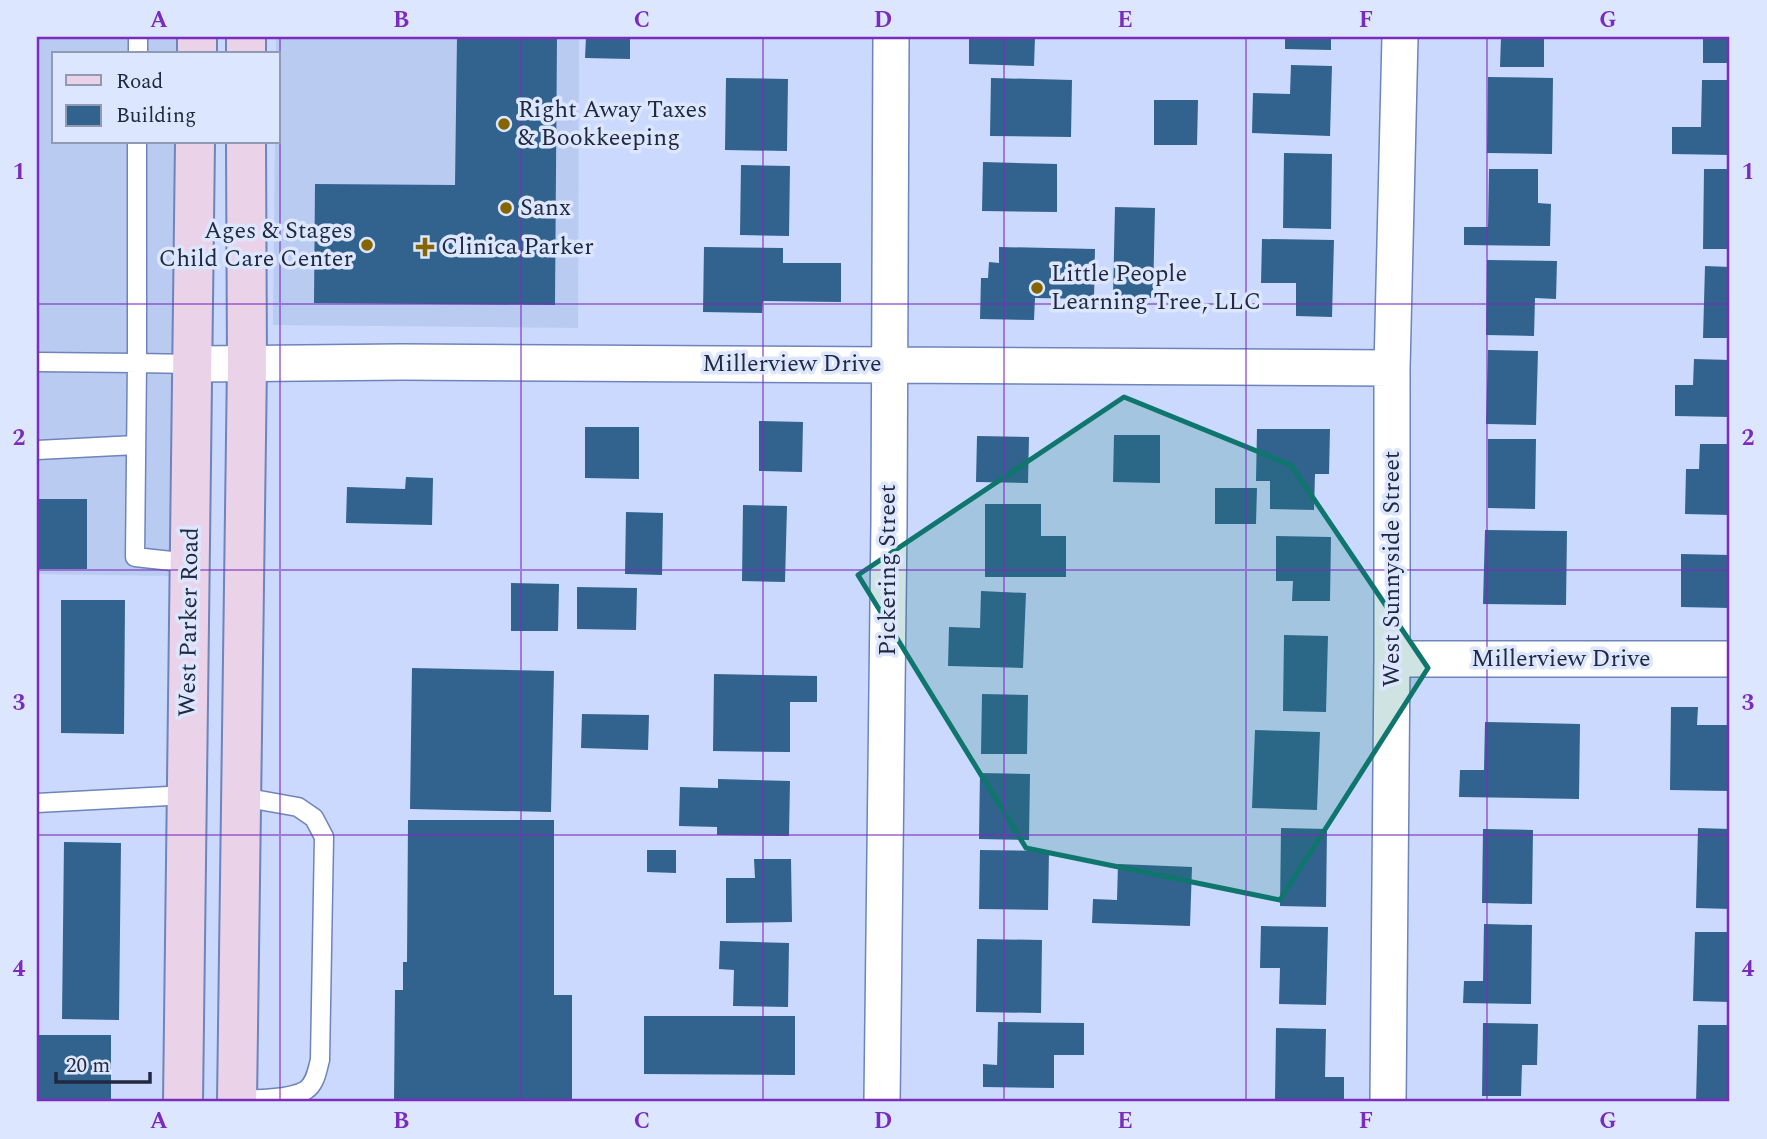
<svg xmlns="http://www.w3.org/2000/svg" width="1767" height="1139" font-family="Spectral,serif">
  <rect width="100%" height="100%" fill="#cad9fd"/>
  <path fill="#bacbf1" d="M37,37h143v17h-126v88h125l-3,434 -139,-2z
    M276,37h303l-1,291 -305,-3 2,-183h3v-88h-2z"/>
  <path fill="#32638e" d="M457,37h100l-2,268 -241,-2 1,-119 140,1z
    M586,37h44v22l-45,-1z
    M969,37h66l-1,29 -65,-2z
    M1285,37h46v13l-46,-1z
    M1501,37h43v30h-44z
    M1703,37h27v26h-27z
    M1291,65l41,1 -2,70 -78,-3 1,-40 37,1z
    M1488,77l65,1 -1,76 -65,-1z
    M726,78l62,1 -1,72 -62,-1z
    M991,78l81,2 -1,57 -81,-1z
    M1702,80h28v75l-58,-1v-27h29z
    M1154,100h44l-1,45h-43z
    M1284,153l48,1 -1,75 -48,-1z
    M983,162l74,2v48l-75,-1z
    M741,165l49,1 -1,70 -49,-1z
    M1489,169h49v34l13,1 -1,42 -86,-1v-18h24z
    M1704,169h26v80h-27z
    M1115,207l40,1 -2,90 -40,-1z
    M1262,239l72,1 -2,77 -36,-1v-33h-35z
    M704,247l79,1v15h58v39l-78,-1 -1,12 -59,-1z
    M999,247l96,2 -1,50 -59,-1 -1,22 -54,-1 1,-41h7l1,-16 10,1z
    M1487,260l70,1 -1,38 -21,-1 -1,38 -48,-1z
    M1705,266l25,1v71h-27z
    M1488,350l50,1 -2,74 -50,-1z
    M1694,359l36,1v57l-55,-1v-31h18z
    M759,421l44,1 -1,50 -43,-1z
    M585,427h54v52l-54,-1z
    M1257,429h73l-1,45h-14l-1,36 -44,-1v-28h-14z
    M1114,435h46v48l-47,-1z
    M977,436l52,1 -1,46 -52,-1z
    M1488,439h48l-1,70 -47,-1z
    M1700,444h30v71l-45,-1 1,-45h13z
    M406,477l27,1 -1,47 -86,-2 1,-36 58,2z
    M1215,488h42l-1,36h-41z
    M37,499h50v70h-50z
    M985,504h56v32h25v41h-81z
    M743,505l44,1 -2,76 -43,-1z
    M626,512l37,1 -1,62 -37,-1z
    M1485,530l82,1 -1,74 -83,-1z
    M1276,536l55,1 -1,64h-38l1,-20h-17z
    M1681,554l49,1v53l-49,-1z
    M511,583l48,1 -1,47h-47z
    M577,587l60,1 -1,42 -59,-1z
    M981,591l45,2 -3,75 -75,-2 1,-39 31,1z
    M61,600h64l-1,134 -63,-1z
    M1284,635l44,1 -2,76 -43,-1z
    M412,668l142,3 -3,141 -141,-3z
    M714,674l103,2v26h-27v50l-77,-1z
    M982,694l46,1 -1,59h-46z
    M1671,707h27l-1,18h33v66l-60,-1z
    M582,714l67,1 -1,35 -67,-2z
    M1485,722l95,2 -1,75 -120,-2 1,-27h24z
    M1255,730l65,2 -3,78 -65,-2z
    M980,773l50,1 -1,66 -50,-1z
    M718,779l72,2 -1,55 -72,-1v-8l-38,-1 1,-39 38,1z
    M408,820h146v175h18v107h-178l1,-112h8v-28h4z
    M1281,828l46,1 -1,78 -46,-1z
    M1698,828l32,1v80l-34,-1z
    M1483,829l50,1 -1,74 -50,-1z
    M64,842l57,1 -2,177 -57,-1z
    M647,850h29v23l-29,-1z
    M980,850l69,1 -1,59 -69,-1z
    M754,859h37l1,63 -66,1v-45h29z
    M1118,864l74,3 -2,59 -98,-3 1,-24 24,1z
    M1484,924l48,1 -1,79 -68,-1 1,-22h19z
    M1261,926l67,1 -2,78 -47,-1 1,-36h-20z
    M1695,932h35v70l-37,-1z
    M977,939l65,1 -1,73 -65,-1z
    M720,941l69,2 -1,64 -55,-1 1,-36 -15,-1z
    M644,1016h151v59l-151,-1z
    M998,1022l86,1v32h-30v33l-71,-1v-23l14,1z
    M1483,1023l55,1 -1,41h-15l-1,31h-39z
    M1698,1025h32v77h-34z
    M1276,1028l50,1 -1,48h19v24l-69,-2z
    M37,1035h74v67h-74z"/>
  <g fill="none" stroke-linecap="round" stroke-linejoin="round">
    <g stroke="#6e84bb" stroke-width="21">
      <path id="lane" d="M138,54v-17
        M37,362l100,1v-221
        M37,450l99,-5
        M190,563l-55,-6 2,-194 55,1
        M37,803l150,-8
        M238,1099c16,1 54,0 68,-9 10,-7 11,-20 14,-30l4,-223 -10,-19 -16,-11 -56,-10"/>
    </g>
    <g stroke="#6e84bb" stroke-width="38">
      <path id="street" d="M192,364l210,-2 990,6
        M1392,659h338
        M882,1102l7,-579 2,-486
        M1388,1102l4,-443v-291l8,-331"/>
    </g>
    <g stroke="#6e84bb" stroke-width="42">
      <path id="secondary" d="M197,54v-17
        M246,54v-17
        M183,1102l12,-960
        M237,1102l10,-738 -1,-222"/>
    </g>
    <use href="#lane" stroke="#fff" stroke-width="18"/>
    <use href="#street" stroke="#fff" stroke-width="35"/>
    <use href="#secondary" stroke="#ead2e9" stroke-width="38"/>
  </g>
  <path fill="#0f766e" fill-opacity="0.2" stroke="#0f766e" stroke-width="5" stroke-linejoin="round" d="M1124,397l167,68 137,203 -148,232 -254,-52 -168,-273z"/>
  <path fill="none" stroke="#7b2cbf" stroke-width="2" stroke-opacity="0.55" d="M280,37v1065M521,37v1065M763,37v1065M1004,37v1065M1246,37v1065M1487,37v1065M37,304h1693M37,570h1693M37,835h1693"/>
  <g fill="#846500" stroke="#dce6fe" stroke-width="2.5">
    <circle cx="504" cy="124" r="7"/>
    <circle cx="506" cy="208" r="7"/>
    <circle cx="367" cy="245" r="7"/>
    <path d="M421.5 236.5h7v7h7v7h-7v7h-7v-7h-7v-7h7z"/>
    <circle cx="1037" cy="288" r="7"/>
  </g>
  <g text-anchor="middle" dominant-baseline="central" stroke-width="7" stroke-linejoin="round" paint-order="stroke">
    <g font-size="24" fill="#212940" stroke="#dce6fe" text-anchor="start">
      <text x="518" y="110">Right Away Taxes<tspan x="518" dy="28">&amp; Bookkeeping</tspan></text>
      <text x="520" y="208">Sanx</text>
      <text x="353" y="231" text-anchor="end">Ages &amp; Stages<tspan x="353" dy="28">Child Care Center</tspan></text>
      <text x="441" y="247">Clinica Parker</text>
      <text x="1051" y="274">Little People<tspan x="1051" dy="28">Learning Tree, LLC</tspan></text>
    </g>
    <g font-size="24" fill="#212940" stroke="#dce6fe">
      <text x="792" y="364">Millerview Drive</text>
      <text transform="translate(1392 569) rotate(-90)">West Sunnyside Street</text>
      <text transform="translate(888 570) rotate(-90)">Pickering Street</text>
      <text transform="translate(189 622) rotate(-89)">West Parker Road</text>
      <text x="1561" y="659">Millerview Drive</text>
    </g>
  </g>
  <rect width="1767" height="1139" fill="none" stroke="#dce6fe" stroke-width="77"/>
  <rect x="52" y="52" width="228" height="91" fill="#dce6fe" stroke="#919ab2" stroke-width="2"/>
  <rect x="66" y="75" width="35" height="10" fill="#ead2e9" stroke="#919ab2" stroke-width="2"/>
  <text x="116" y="88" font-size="21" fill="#212940">Road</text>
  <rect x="66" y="105" width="35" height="21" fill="#32638e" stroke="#919ab2" stroke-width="2"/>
  <text x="116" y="122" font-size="21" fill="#212940">Building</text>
  <path d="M56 1072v10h94v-10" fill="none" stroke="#212940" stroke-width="3.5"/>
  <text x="66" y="1072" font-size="21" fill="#212940" stroke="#dce6fe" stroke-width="5" paint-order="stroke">20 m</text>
  <rect x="38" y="38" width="1690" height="1062" fill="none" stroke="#7b2cbf" stroke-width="2.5"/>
  <g font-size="23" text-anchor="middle" font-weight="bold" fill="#7b2cbf">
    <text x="159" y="27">A</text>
    <text x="401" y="27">B</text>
    <text x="642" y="27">C</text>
    <text x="883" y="27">D</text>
    <text x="1125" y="27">E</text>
    <text x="1366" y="27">F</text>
    <text x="1608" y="27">G</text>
    <text x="19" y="179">1</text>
    <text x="1748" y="179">1</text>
    <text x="19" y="445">2</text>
    <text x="1748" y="445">2</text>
    <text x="19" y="710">3</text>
    <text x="1748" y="710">3</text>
    <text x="19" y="976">4</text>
    <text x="1748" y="976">4</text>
    <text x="159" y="1128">A</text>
    <text x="401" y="1128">B</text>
    <text x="642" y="1128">C</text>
    <text x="883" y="1128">D</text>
    <text x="1125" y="1128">E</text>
    <text x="1366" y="1128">F</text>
    <text x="1608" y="1128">G</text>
  </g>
</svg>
